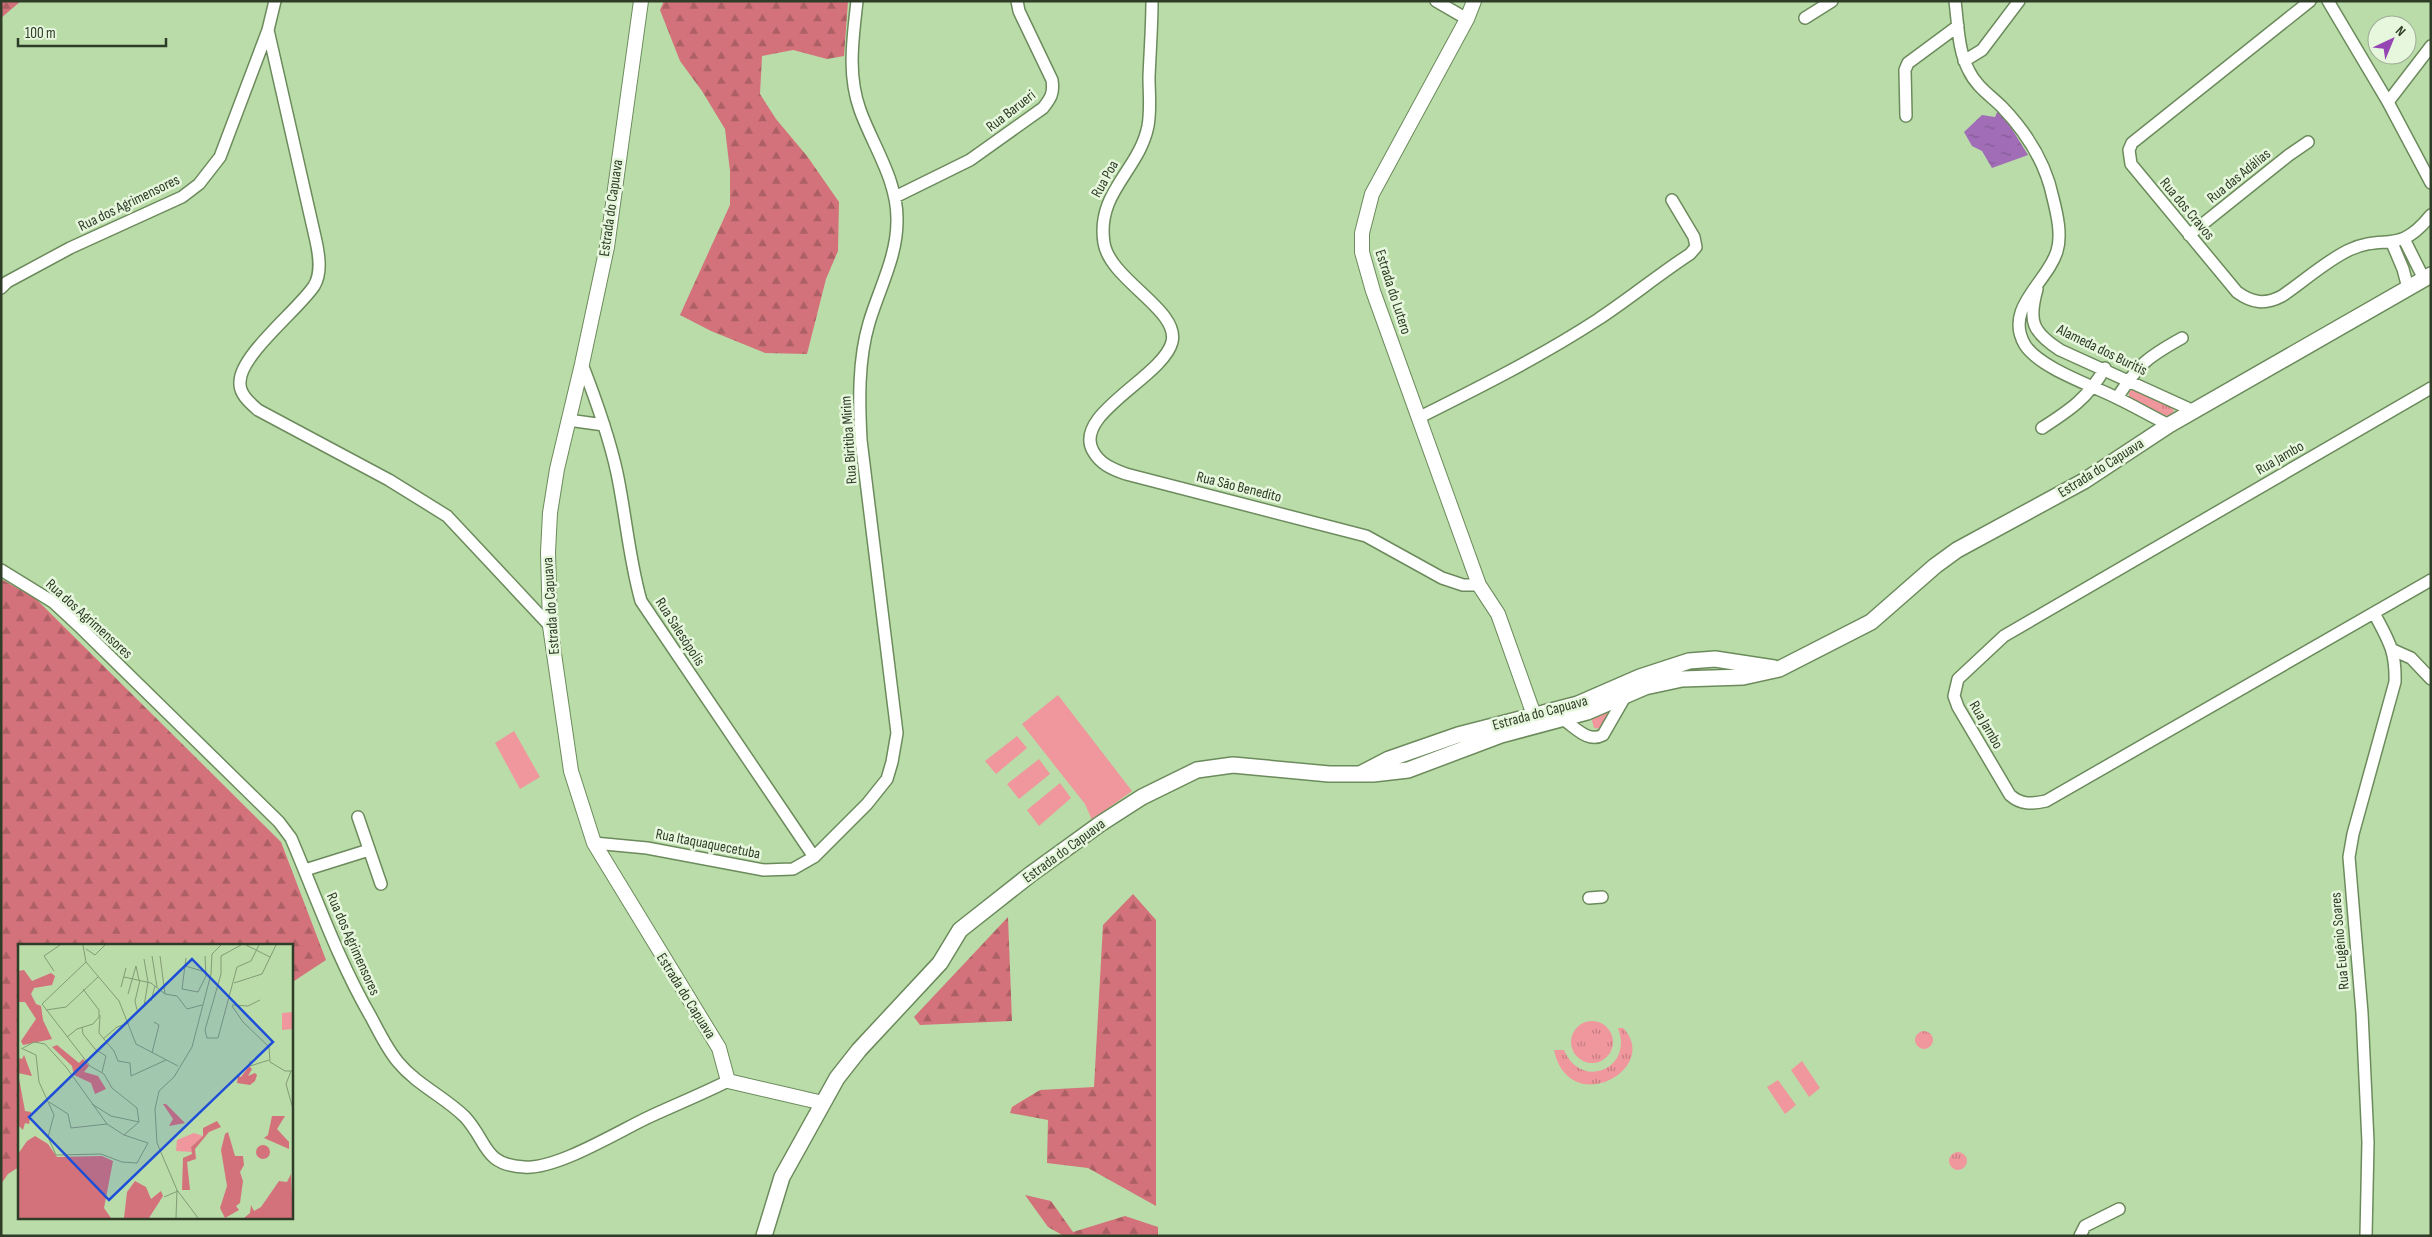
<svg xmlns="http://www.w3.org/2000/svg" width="2432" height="1237" font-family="'Sofia Sans Condensed',sans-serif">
  <defs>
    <pattern id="grass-tufts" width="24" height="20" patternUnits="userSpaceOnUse" patternTransform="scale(1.25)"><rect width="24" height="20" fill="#f0979d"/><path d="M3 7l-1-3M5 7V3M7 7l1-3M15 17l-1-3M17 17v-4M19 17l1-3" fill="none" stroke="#c37c80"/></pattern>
    <pattern id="forest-firs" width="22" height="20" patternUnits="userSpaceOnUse" patternTransform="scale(1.25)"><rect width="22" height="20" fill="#d3727a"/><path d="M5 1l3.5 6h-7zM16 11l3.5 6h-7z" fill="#ac5f64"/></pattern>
    <pattern id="water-ripples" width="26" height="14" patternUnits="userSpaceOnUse" patternTransform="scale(1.25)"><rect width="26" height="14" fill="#a16db7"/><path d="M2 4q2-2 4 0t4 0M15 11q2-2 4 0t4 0" fill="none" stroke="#845b95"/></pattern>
  </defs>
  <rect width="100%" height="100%" fill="#badca9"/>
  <path fill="url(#grass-tufts)" d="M2132,389l7,1 35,17 -1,6 -7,3 -37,-17v-6z
    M1571 1042a21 21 0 1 1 42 0a21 21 0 1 1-42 0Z
    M1618,1028h5c39,40 -54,92 -69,22h10c16,40 70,20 54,-22z
    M1915 1040a9 9 0 1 1 18 0a9 9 0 1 1-18 0Z
    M1949 1161a9 9 0 1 1 18 0a9 9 0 1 1-18 0Z"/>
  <path fill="url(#forest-firs)" d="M1,1h20l-20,17z
    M664,1h184l-4,55 -17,3 -34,-9 -31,6 -2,38 16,25 31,37 32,46 -1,49 -12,28 -19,75 -42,-1 -54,-22 -31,-16 50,-110v-34l-5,-42 -23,-38 -22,-30 -20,-51z
    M1,579l34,19 246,244 45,118 -35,23v-37h-272v221l-11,7 -7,10z
    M1133,894l23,26v286l-68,-38 -41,-5 1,-43 -38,-7 2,-6 28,-17 54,-3 9,-162z
    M1008,917l4,104 -92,4 -6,-8z
    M1025,1195l26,6 22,31 52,-16 33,11v9h-94l-16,-9z"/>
  <path fill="#f0979d" d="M1058,695l74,96 -40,29 -7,-16 -63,-80z
    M1609,710l-7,19 -8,-1 -3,-11z
    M514,731l26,46 -20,12 -25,-46z
    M1017,736l10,12 -31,26 -11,-13z
    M1039,759l11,15 -31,25 -12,-15z
    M1060,783l11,15 -32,28 -12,-16z
    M1802,1061l18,27 -11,9 -18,-27z
    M1778,1080l18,25 -11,9 -18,-27z"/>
  <path fill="url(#water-ripples)" d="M1999,108l29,47 -36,13 -10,-17 -10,-5 -8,-14 18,-17 13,2z"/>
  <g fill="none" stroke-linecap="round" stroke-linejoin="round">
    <g stroke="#6c8b5c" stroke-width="14">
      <path id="minor" d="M1152,1c0,25 -2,51 -3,76 0,16 2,32 -1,49 -9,45 -52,66 -44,117 6,37 76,67 68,99 -9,35 -100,72 -79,109 7,13 19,18 33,23l240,62 76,42 21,7h16
        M1436,1l31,18
        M1955,1c3,23 3,50 14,70 7,15 22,25 33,36 24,25 44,57 51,91 4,16 9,37 4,53 -9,31 -54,57 -32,94 15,23 66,40 90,52 19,9 36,19 54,28
        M2310,1l-178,142 -3,7 2,14 106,128c15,11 28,13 45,4 22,-15 44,-35 67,-46 37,-17 49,6 82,-35
        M2328,1l60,101 43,81
        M1805,18l27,-17
        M268,30l48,211c3,14 6,32 -2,45 -16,24 -74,69 -74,96 -1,12 10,21 18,28l131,70 58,36 103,110
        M1964,61l18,-11 37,-49
        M2388,102l43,-56
        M1906,116l-1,-46 3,-7 50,-37
        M895,197l75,-37 73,-52c8,-10 11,-15 9,-28l-33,-69 -2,-10
        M2189,235l100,-80 19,-13
        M2404,239l20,40
        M2392,243l11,26 5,19
        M1,288l6,-6 63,-34 112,-51 17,-13 21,-27 48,-127 7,-29
        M2037,289c-9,32 -5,43 23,61l134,61
        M582,364c14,36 27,72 35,109 9,43 12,86 24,128l173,256
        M2431,388l-427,248 -46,43 -4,17 4,11 52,88c11,10 22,9 36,6l385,-221
        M2117,398c22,-34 29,-40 65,-60
        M1420,417c60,-30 120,-60 177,-97 32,-21 61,-45 93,-66l6,-7 -2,-10 -22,-37
        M568,420l36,5
        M2042,428c28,-18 46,-30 63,-60
        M1,570l52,32 29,27 197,193 12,16c26,61 47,122 80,179 8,15 16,32 27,45 19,23 47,35 67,55 23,25 18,48 59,50 32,3 95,-36 125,-50 26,-12 53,-23 79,-36
        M2393,650l18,8 20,21
        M1564,720c12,8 24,23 39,15l23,-40
        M358,817l23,67
        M594,843l53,5 117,22 29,-1 21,-12 53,-53 20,-25 5,-17 5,-29 -36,-293c-2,-38 -3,-80 8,-117 10,-34 28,-66 28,-102 1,-40 -24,-75 -37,-111 -13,-36 -7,-72 -3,-109
        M305,870l64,-20
        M1589,898l13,-1
        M2080,1236l5,-10 34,-17
        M2366,1236l2,-94 -6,-129 -13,-156 4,-23 42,-152c1,-32 -7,-42 -21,-69"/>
    </g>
    <g stroke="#6c8b5c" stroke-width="16">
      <path id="tertiary" d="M641,1l-34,246 -25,117 -25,105 -7,44 -2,39 2,74 21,145 23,72 125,205 9,33 95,22
        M1474,1l-7,18 -95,175 -10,39v19l11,39 106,294 19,29 36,101"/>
    </g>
    <g stroke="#6c8b5c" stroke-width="18">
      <path id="secondary" d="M1362,773l27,-14 69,-24 120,-31 62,-27 49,-16 26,-2 59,9
        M764,1236l18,-59 55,-99 22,-28 81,-87 20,-33 71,-56 69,-50 42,-27 55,-27 36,-5 96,9h44l35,-4 93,-35 86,-23 58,-25 37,-8 61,-2 36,-8 92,-47 64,-56 22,-16 127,-69 85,-56 262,-150"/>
    </g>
    <use href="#minor" stroke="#fff" stroke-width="11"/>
    <use href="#tertiary" stroke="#fff" stroke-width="14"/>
    <use href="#secondary" stroke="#fff" stroke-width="15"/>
  </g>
  <g text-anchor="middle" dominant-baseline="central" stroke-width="5" stroke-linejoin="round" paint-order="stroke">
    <g font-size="15" fill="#2f3c28" stroke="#e6f7dd">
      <text transform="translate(1011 111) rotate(-38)">Rua Barueri</text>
      <text transform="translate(2239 176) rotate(-39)">Rua das Adálias</text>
      <text transform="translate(1105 179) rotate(-61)">Rua Poa</text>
      <text transform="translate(129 203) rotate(-26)">Rua dos Agrimensores</text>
      <text transform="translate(611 208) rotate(-82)">Estrada do Capuava</text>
      <text transform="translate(2187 209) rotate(50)">Rua dos Cravos</text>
      <text transform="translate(1393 292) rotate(72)">Estrada do Lutero</text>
      <text transform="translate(2102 350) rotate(26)">Alameda dos Buritis</text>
      <text transform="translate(849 440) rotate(-94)">Rua Biritiba Mirim</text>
      <text transform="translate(2280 458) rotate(-30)">Rua Jambo</text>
      <text transform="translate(2101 468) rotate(-32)">Estrada do Capuava</text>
      <text transform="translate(1239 487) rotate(14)">Rua São Benedito</text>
      <text transform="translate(551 606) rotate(-94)">Estrada do Capuava</text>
      <text transform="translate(89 619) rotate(42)">Rua dos Agrimensores</text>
      <text transform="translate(680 632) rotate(57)">Rua Salesópolis</text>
      <text transform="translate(1540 713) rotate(-15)">Estrada do Capuava</text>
      <text transform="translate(1986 725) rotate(60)">Rua Jambo</text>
      <text transform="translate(708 844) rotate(11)">Rua Itaquaquecetuba</text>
      <text transform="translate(1064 851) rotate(-36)">Estrada do Capuava</text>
      <text transform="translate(2340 941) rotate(-95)">Rua Eugênio Soares</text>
      <text transform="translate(353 944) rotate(66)">Rua dos Agrimensores</text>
      <text transform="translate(686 996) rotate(58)">Estrada do Capuava</text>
    </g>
  </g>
  <g transform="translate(18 944)">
    <rect width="275" height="275" fill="#badca9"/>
    <path d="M176,189l9,3 -12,11 1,5 -16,-1 1,-11z" fill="#f0979d"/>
    <path d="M6,26l8,11 19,-8 4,3 -3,9 -18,3 -3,6 5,10 5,2 2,14 9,19 -29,6 -2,-4 15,-22 -11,-17h-7v-31zM39,101l22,18 4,-4 6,7 -5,6 14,4 8,13 -11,5 -4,-11 -17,-8 -2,-9 -20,-19zM6,111l8,21 -14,-3 7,38 6,1 -2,12 -4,-1 -2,7 -5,-5v-67l4,1zM231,122l3,3 -4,7 7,-3 2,2 -2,6 -5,4 -13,-2 1,-7 3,1zM145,160h3l19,19 -16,3 4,-7zM254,172h13l-8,13 12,13v7l-25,-11 4,-3zM199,177l4,6 -12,5 -14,17 1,10 -9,3 3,28h-8l1,-32 9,-4 -1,-7 12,-11v-8zM210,188l7,24h8l1,9 -4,7 3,9 -3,22 -4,3 3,4 -14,8 -5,-10 7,-22 -6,-36 4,-16zM17,192l13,8 9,13 45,-1 11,5 -9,47 7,10h-93v-64l9,-13zM238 208a7 7 0 1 1 14 0a7 7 0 1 1-14 0ZM273,230l2,44h-49l6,-5 1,-8 3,6 7,-4 18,-26 8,1zM117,237l11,6 5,12 10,-8 2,5 -14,22h-25l3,-26z" fill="#d3727a"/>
    <path d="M275,68v17l-11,1v-17z" fill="#f0979d"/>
    <path fill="none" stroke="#829c75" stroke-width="1" d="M65,1l3,17M223,1l-20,11v18l-16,56 2,8h11l19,-71 14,-6 8,-16M228,1l24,12M68,5l9,6 10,-10M134,12l5,31M142,12l5,38M168,14l-4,31 16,3 8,-16 -1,-20M68,18l-44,42 48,62 14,8 8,14 25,20 2,14M68,18l33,39 17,43 42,22M167,22l21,6M36,27l-10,-15 16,-11M106,33l27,6 14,11 12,2 10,13 15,-4M216,39l28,-9 14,-29M103,43l5,-19M110,50l8,-28 3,14M133,57l4,-15M214,61l16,1 12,-6M126,62l4,-24 -4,-23M214,62l11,16 26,25 1,15 15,9h8M28,66l20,-3 32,-30M119,66l-2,-9 5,-21M82,71l-1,18 15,18 4,10 12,2 1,13 35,-16M64,83l1,7 12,15 11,7 -4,16M49,93l10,-8 16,-5 6,-7v-7l-16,-21M85,95l14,-12 12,-4M3,104l15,7 3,27 15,33 -6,22 8,18 45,-1 21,8 15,1 11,-20M5,104l11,-6 11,2 21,23 41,57 17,11 24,8M134,109l7,-28 -5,-3M232,117v5l19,-6M273,127l-5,13 7,25M31,158l19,12 3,14 36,-4M74,160l19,12 28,6M106,191l15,-13M159,246l21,28M146,253l14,-6M158,274l1,-28 -20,-47 -2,-34 4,-18 15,-14 18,-30 19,-73 1,-20 9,-9"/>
    <path fill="#1d4ed8" fill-opacity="0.15" stroke="#1d4ed8" stroke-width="2.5" d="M174,15l81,83 -164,158 -80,-83z"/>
    <rect width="275" height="275" fill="none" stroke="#2f3c28" stroke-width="2.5"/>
  </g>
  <rect width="2432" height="1237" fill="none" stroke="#2f3c28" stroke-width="5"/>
  <g transform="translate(2392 40) rotate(44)"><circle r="24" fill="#e6f7dd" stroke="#9dac95"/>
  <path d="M0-4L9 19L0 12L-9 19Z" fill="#9545b4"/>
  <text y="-8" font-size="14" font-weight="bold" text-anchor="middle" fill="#2f3c28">N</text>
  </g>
  <path d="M18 38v8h148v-8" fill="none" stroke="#2f3c28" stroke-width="2.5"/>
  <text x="25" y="38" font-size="15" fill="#2f3c28" stroke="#e6f7dd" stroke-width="4" paint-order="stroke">100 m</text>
</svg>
